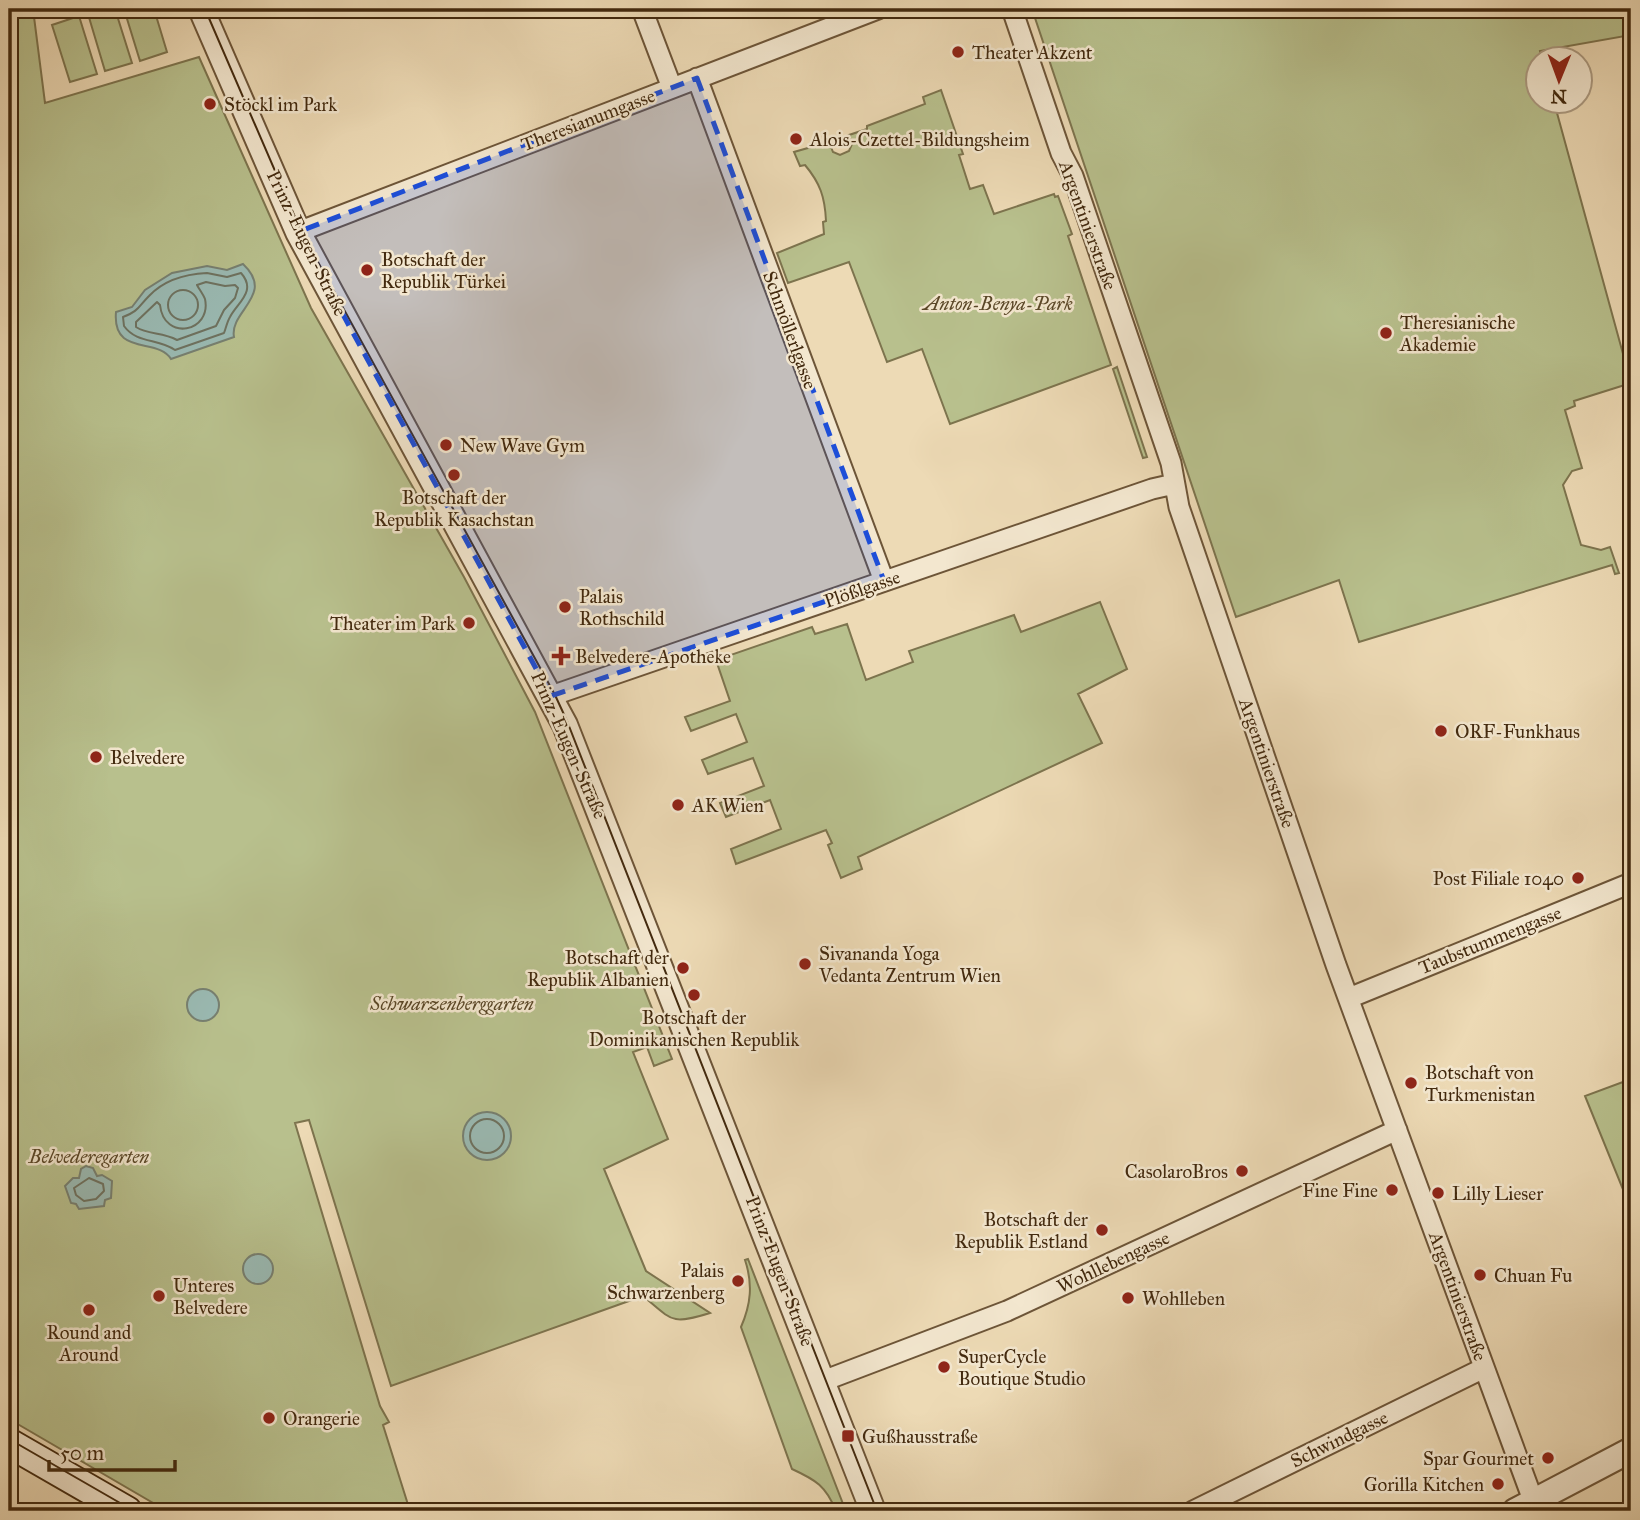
<svg xmlns="http://www.w3.org/2000/svg" width="1640" height="1520" font-family="'IM FELL Great Primer',serif">
  <rect width="100%" height="100%" fill="#eddab5"/>
  <filter id="stains"><feTurbulence type="fractalNoise" baseFrequency=".00286" numOctaves="4"/><feColorMatrix values="0 0 0 0 .2 0 0 0 0 .09 0 0 0 0 .02 0 0 0 .5 -.17"/></filter>
  <radialGradient id="worn" r=".72"><stop offset=".6" stop-color="#630" stop-opacity="0"/><stop offset="1" stop-color="#630" stop-opacity=".3"/></radialGradient>
  <path fill="#b8c08d" stroke="#7d744e" stroke-width="2" d="M9,9h24l12,94 154,-46 112,251 153,269 71,135 137,347 -18,7 -7,-19 -14,5 35,87 -64,30 42,102 64,42c-39,12 -37,8 -67,-17l-252,90 -82,-266 -14,3 85,283 9,16 -6,3 27,86h-243l-158,-92z
    M105,9h10l17,54 -27,8 -17,-57z
    M124,9h30l13,43 -27,9z
    M1032,9h599v26l-91,16 2,8 -4,1v42h16l77,281 -57,18 1,5 -10,4 17,58 -10,3 -9,14 18,60 20,5 9,-3 9,26 -4,1 -3,-9 -253,77 -20,-62 -103,37z
    M79,16l18,58 -27,8 -18,-57z
    M941,90l22,64 -4,1 11,34 13,-4 11,29 60,-20 1,3 3,-1 14,38 -4,2 43,129 -161,59 -28,-75 -35,13 -38,-100 -61,21 -11,-30 47,-19 -1,-12 3,-1c-1,-24 -6,-38 -21,-56l-5,1 -6,-14 35,-10 4,10 7,3 9,-4 3,-7 -3,-9 18,-6v-3l58,-22 -2,-7z
    M1117,367l30,90 -4,1 -30,-89z
    M1100,602l27,67 -49,25 24,49 -244,114 4,12 -21,9 -13,-33 4,-2 -6,-13 -90,34 -5,-15 50,-20 -11,-29 -44,17 -6,-14 44,-17 -11,-28 -45,16 -6,-14 45,-18 -11,-28 -45,17 -6,-14 45,-16 -14,-41 96,-33 3,7 32,-10 19,56 47,-18 -4,-11 105,-36 7,17z
    M1631,1079v110l-7,3 -39,-96z
    M748,1259l97,250 -9,2c-10,-25 -20,-31 -44,-42l-51,-142c10,-23 12,-43 4,-67z"/>
  <path fill="#9abab3" stroke="#778071" stroke-width="2" d="M243,264c33,31 -14,47 -9,73l-63,22c-13,-22 -59,-2 -55,-47l16,-5 13,-17 27,-17 35,-7 20,4z
    M187 1005a16 16 0 1 1 32 0a16 16 0 1 1-32 0Z
    M463 1136a24 24 0 1 1 48 0a24 24 0 1 1-48 0Z
    M86,1166l7,2 4,8 5,-1 10,6 -1,17 -6,2 -1,6 -25,3 -3,-5 -5,-1 -6,-17 8,-8h6l2,-9z
    M243 1269a15 15 0 1 1 30 0a15 15 0 1 1-30 0Z"/>
  <g fill="none" stroke-linecap="round" stroke-linejoin="round">
    <path stroke="#6e7260" stroke-width="2" d="M207,273l20,4 14,-4c16,18 -3,29 -11,44 -3,5 -4,11 -6,16l-49,17c-17,-12 -38,-6 -51,-24l-1,-9c16,-6 15,-10 26,-21 15,-16 37,-22 58,-23z
      M206,282l19,4 10,-1 3,3 -3,10 -11,12 -8,16 -39,14c-15,-8 -29,-5 -41,-13v-5l21,-20 3,3c4,37 52,27 45,-6 -2,-5 -6,-10 -8,-14z
      M168 305a15 15 0 1 1 30 0a15 15 0 1 1-30 0Z
      M470 1136a17 17 0 1 1 34 0a17 17 0 1 1-34 0Z
      M89,1178l14,6 1,7 -8,8 -12,2 -8,-6 -2,-7z"/>
    <g stroke="#6d5538" stroke-width="23">
      <path id="minor" d="M642,9l30,79
        M1012,9l49,144 12,23 98,287 8,44 157,458 201,546
        M697,78l187,503
        M298,232l580,-223
        M551,696l601,-207 22,-5
        M1349,998l282,-115
        M823,1381l184,-70 390,-181
        M1193,1511l291,-143"/>
    </g>
    <g stroke="#6d5538" stroke-width="28">
      <path id="tertiary" d="M201,9l97,223 267,493 308,786
        M1515,1511l116,-61"/>
    </g>
    <g stroke="#42290e" stroke-width="32">
      <path id="secondary" d="M9,1443l118,68"/>
    </g>
    <use href="#minor" stroke="#f3e7cf" stroke-width="19"/>
    <use href="#tertiary" stroke="#f3e7cf" stroke-width="24"/>
    <use href="#secondary" stroke="#f3e7cf" stroke-width="28"/>
    <path stroke="#42290e" stroke-width="2" d="M205,9l96,222 254,464 12,26 310,790
      M9,1439l125,72"/>
  </g>
  <path fill="#1d4ed8" fill-opacity="0.2" stroke="#1d4ed8" stroke-width="5" stroke-dasharray="14 9" stroke-linejoin="round" d="M697,78l187,503 -333,115 -253,-464z"/>
  <g fill="#8f2418" stroke="#f3e7cf" stroke-width="2.5">
    <circle cx="958" cy="52" r="7"/>
    <circle cx="210" cy="104" r="7"/>
    <circle cx="796" cy="139" r="7"/>
    <circle cx="367" cy="270" r="7"/>
    <circle cx="1386" cy="333" r="7"/>
    <circle cx="446" cy="445" r="7"/>
    <circle cx="454" cy="475" r="7"/>
    <circle cx="565" cy="607" r="7"/>
    <circle cx="469" cy="623" r="7"/>
    <path d="M557.5 645.5h7v7h7v7h-7v7h-7v-7h-7v-7h7z"/>
    <circle cx="1441" cy="731" r="7"/>
    <circle cx="96" cy="757" r="7"/>
    <circle cx="678" cy="805" r="7"/>
    <circle cx="1578" cy="878" r="7"/>
    <circle cx="805" cy="964" r="7"/>
    <circle cx="683" cy="968" r="7"/>
    <circle cx="694" cy="995" r="7"/>
    <circle cx="1411" cy="1083" r="7"/>
    <circle cx="1242" cy="1171" r="7"/>
    <circle cx="1392" cy="1190" r="7"/>
    <circle cx="1438" cy="1193" r="7"/>
    <circle cx="1102" cy="1230" r="7"/>
    <circle cx="1480" cy="1275" r="7"/>
    <circle cx="738" cy="1281" r="7"/>
    <circle cx="159" cy="1296" r="7"/>
    <circle cx="1128" cy="1298" r="7"/>
    <circle cx="89" cy="1310" r="7"/>
    <circle cx="944" cy="1367" r="7"/>
    <circle cx="269" cy="1418" r="7"/>
    <rect x="841" y="1429" width="14" height="14" rx="3.5"/>
    <circle cx="1548" cy="1458" r="7"/>
    <circle cx="1498" cy="1484" r="7"/>
  </g>
  <g text-anchor="middle" dominant-baseline="central" stroke-width="5" stroke-linejoin="round" paint-order="stroke">
    <g font-size="19" fill="#42290e" stroke="#f3e7cf" text-anchor="start">
      <text x="972" y="52">Theater Akzent</text>
      <text x="224" y="104">Stöckl im Park</text>
      <text x="810" y="139">Alois-Czettel-Bildungsheim</text>
      <text x="381" y="259">Botschaft der<tspan x="381" dy="22">Republik Türkei</tspan></text>
      <text x="1400" y="322">Theresianische<tspan x="1400" dy="22">Akademie</tspan></text>
      <text x="460" y="445">New Wave Gym</text>
      <text x="454" y="497" text-anchor="middle">Botschaft der<tspan x="454" dy="22">Republik Kasachstan</tspan></text>
      <text x="579" y="596">Palais<tspan x="579" dy="22">Rothschild</tspan></text>
      <text x="455" y="623" text-anchor="end">Theater im Park</text>
      <text x="575" y="656">Belvedere-Apotheke</text>
      <text x="1455" y="731">ORF-Funkhaus</text>
      <text x="110" y="757">Belvedere</text>
      <text x="692" y="805">AK Wien</text>
      <text x="1564" y="878" text-anchor="end">Post Filiale 1040</text>
      <text x="819" y="953">Sivananda Yoga<tspan x="819" dy="22">Vedanta Zentrum Wien</tspan></text>
      <text x="669" y="957" text-anchor="end">Botschaft der<tspan x="669" dy="22">Republik Albanien</tspan></text>
      <text x="694" y="1017" text-anchor="middle">Botschaft der<tspan x="694" dy="22">Dominikanischen Republik</tspan></text>
      <text x="1425" y="1072">Botschaft von<tspan x="1425" dy="22">Turkmenistan</tspan></text>
      <text x="1228" y="1171" text-anchor="end">CasolaroBros</text>
      <text x="1378" y="1190" text-anchor="end">Fine Fine</text>
      <text x="1452" y="1193">Lilly Lieser</text>
      <text x="1088" y="1219" text-anchor="end">Botschaft der<tspan x="1088" dy="22">Republik Estland</tspan></text>
      <text x="724" y="1270" text-anchor="end">Palais<tspan x="724" dy="22">Schwarzenberg</tspan></text>
      <text x="1494" y="1275">Chuan Fu</text>
      <text x="173" y="1285">Unteres<tspan x="173" dy="22">Belvedere</tspan></text>
      <text x="1142" y="1298">Wohlleben</text>
      <text x="89" y="1332" text-anchor="middle">Round and<tspan x="89" dy="22">Around</tspan></text>
      <text x="958" y="1356">SuperCycle<tspan x="958" dy="22">Boutique Studio</tspan></text>
      <text x="283" y="1418">Orangerie</text>
      <text x="862" y="1436">Gußhausstraße</text>
      <text x="1534" y="1458" text-anchor="end">Spar Gourmet</text>
      <text x="1484" y="1484" text-anchor="end">Gorilla Kitchen</text>
    </g>
    <g font-size="19" fill="#42290e" stroke="#f3e7cf">
      <text transform="translate(588 120) rotate(-21)">Theresianumgasse</text>
      <text transform="translate(1088 225) rotate(70)">Argentinierstraße</text>
      <text transform="translate(307 243) rotate(64)">Prinz-Eugen-Straße</text>
      <text transform="translate(790 330) rotate(70)">Schmöllerlgasse</text>
      <text transform="translate(862 589) rotate(-19)">Plößlgasse</text>
      <text transform="translate(569 745) rotate(66)">Prinz-Eugen-Straße</text>
      <text transform="translate(1267 763) rotate(71)">Argentinierstraße</text>
      <text transform="translate(1490 940) rotate(-22)">Taubstummengasse</text>
      <text transform="translate(1113 1262) rotate(-25)">Wohllebengasse</text>
      <text transform="translate(780 1271) rotate(69)">Prinz-Eugen-Straße</text>
      <text transform="translate(1458 1296) rotate(70)">Argentinierstraße</text>
      <text transform="translate(1339 1439) rotate(-26)">Schwindgasse</text>
    </g>
    <g font-size="19" font-style="italic" fill="#5a4727" stroke="#f3e7cf">
      <text x="998" y="303">Anton-Benya-Park</text>
      <text x="452" y="1003">Schwarzenberggarten</text>
      <text x="89" y="1156">Belvederegarten</text>
    </g>
  </g>
  <rect width="1640" height="1520" fill="none" stroke="#eddab5" stroke-width="35"/>
  <rect x="10" y="10" width="1619" height="1499" fill="none" stroke="#42290e" stroke-width="3.5"/>
  <rect x="18" y="18" width="1605" height="1485" fill="none" stroke="#42290e" stroke-width="2"/>
  <g transform="translate(1559 80) rotate(181)"><circle r="33" fill="#f3e7cf" stroke="#ac9b82" stroke-width="2"/>
  <path d="M0-5L12 26L0 18L-12 26Z" fill="#8f2418"/>
  <text y="-10" font-size="19" font-weight="bold" text-anchor="middle" fill="#42290e">N</text>
  </g>
  <path d="M49 1460v10h126v-10" fill="none" stroke="#42290e" stroke-width="3.5"/>
  <text x="60" y="1460" font-size="21" fill="#42290e" stroke="#f3e7cf" stroke-width="5" paint-order="stroke">50 m</text>
  <rect width="100%" height="100%" filter="url(#stains)"/>
  <rect width="100%" height="100%" fill="url(#worn)"/>
</svg>
